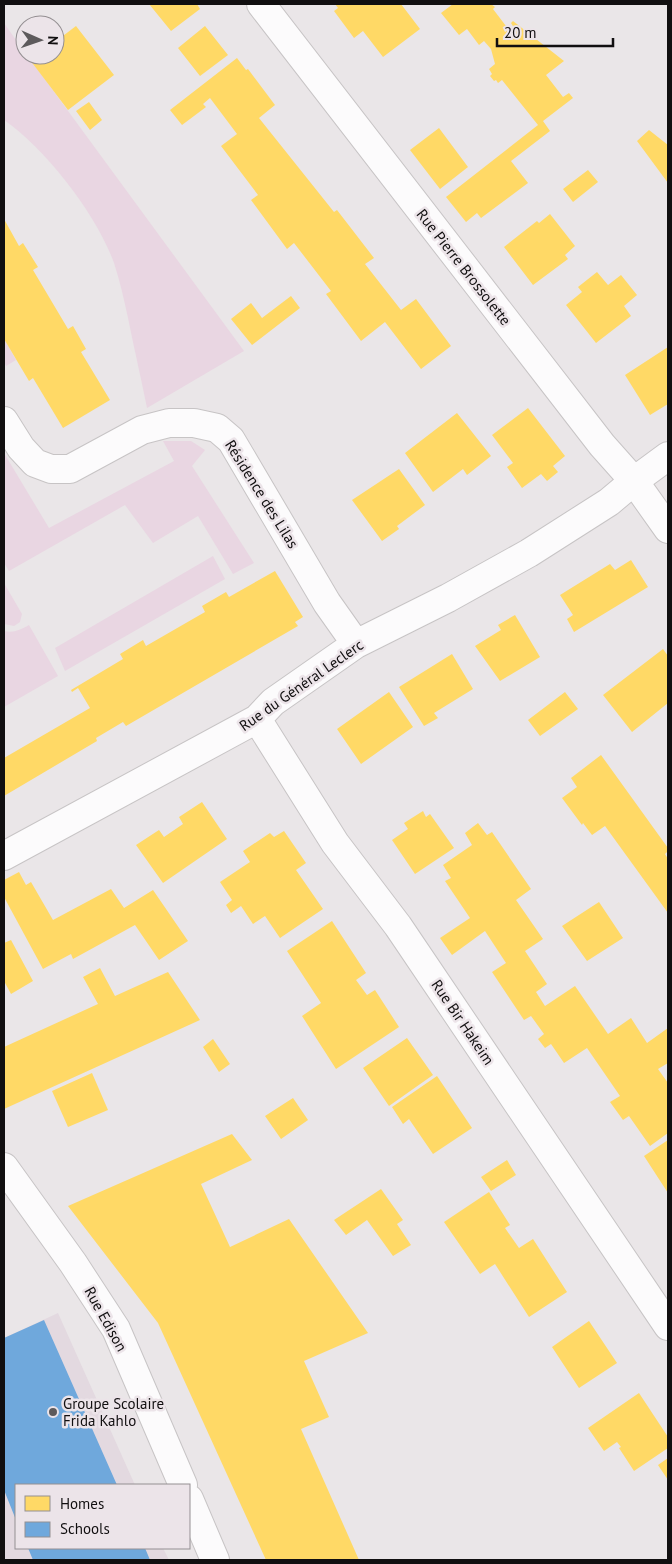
<svg xmlns="http://www.w3.org/2000/svg" width="672" height="1564" font-family="'PT Sans',sans-serif">
  <rect width="100%" height="100%" fill="#eae6e8"/>
  <path fill="#e3d9e0" d="M58,1313l77,172h-119v63h147l6,12h-165v-222z"/>
  <path fill="#e9d6e2" d="M4,23l21,30v2h2l217,296 -97,57c-6,-30 -13,-60 -19,-90 -4,-18 -8,-37 -14,-55 -17,-48 -68,-114 -110,-143z
    M4,339l12,21 -10,6 -2,-4z
    M163,441h28l14,9 -13,16 62,97 -21,11 -35,-58 -45,27 -28,-38 -116,66 -5,-8v-110l45,75 125,-67z
    M213,556l12,23 -160,92 -10,-23z
    M4,583l18,31 -2,8 -6,4 -10,-2z
    M29,625l29,51 -54,31v-76c10,2 16,-1 25,-6z"/>
  <path fill="#ffd966" d="M149,4h48l3,5 -29,22z
    M335,4h66l19,25 -37,28 -20,-26 -9,7 -20,-27 4,-3z
    M453,4h38l4,3 -2,2 19,25 4,-3 -5,-8 2,-2 51,40 -18,14 17,22 6,-4 4,5 -30,23 7,10 -39,30 17,22 -47,35 -4,-5 -11,9 -20,-25 92,-72 -36,-45 -4,3 -2,-3 -2,1 -4,-5 2,-2 -3,-5 6,-5 -4,-15 -7,-8 -5,4 -12,-16 -8,6 -18,-22z
    M76,26l38,49 -46,35 -38,-50 7,-5h18v-13z
    M205,26l23,29 -28,21 -22,-28z
    M237,58l9,12 2,-1 27,36 -16,13 75,94 3,-2 37,48 -9,6 36,46 15,-11 35,47 -30,23 -36,-47 -24,19 -35,-47 5,-3 -37,-48 -7,6 -36,-49 7,-5 -37,-49 16,-12 -27,-36 -7,6 3,3 -24,18 -12,-15z
    M89,102l13,18 -12,10 -14,-19z
    M439,128l29,39 -28,22 -30,-39z
    M649,130l19,15v38l-31,-42z
    M588,170l10,12 -25,20 -10,-13z
    M550,214l25,32 -10,9 3,4 -35,26 -29,-38 33,-26 2,2z
    M4,219l15,27 4,-3 15,24 -5,3 35,59 5,-3 13,23 -5,3 29,48 -47,28 -30,-50 -4,3 -25,-42z
    M597,272l11,13 13,-10 16,20 -13,11 7,10 -35,27 -30,-38 16,-13 -4,-5z
    M291,296l9,12 -48,37 -21,-26 20,-16 11,15z
    M668,347v57l-18,11 -25,-40z
    M528,408l37,48 -12,10 5,6 -11,9 -6,-7 -19,14 -15,-21 6,-4 -21,-28z
    M457,413l34,43 -24,19 -4,-6 -30,23 -28,-39z
    M399,469l26,36 -28,21 2,3 -17,12 -30,-41z
    M631,560l17,27 -74,45 -7,-13 6,-4 -13,-20 50,-31 5,6z
    M275,571l28,46 -8,5 3,4 -172,100 -3,-4 -27,16 1,3 -93,55v-38l86,-50 -12,-20 -6,4 -1,-2 52,-31 -3,-5 23,-14 3,6 59,-34 -3,-6 24,-14 3,5z
    M515,615l25,42 -40,24 -25,-35 26,-16 -3,-5z
    M663,649l5,7v47l-36,29 -29,-37z
    M452,654l21,35 -39,24 4,5 -14,8 -25,-39z
    M389,692l24,35 -52,37 -24,-35z
    M565,692l13,17 -38,27 -12,-16z
    M601,755l67,93v3l-3,3 3,5v54l-63,-87 -13,9 -9,-12 -1,2 -20,-27 15,-11 -6,-9z
    M202,802l25,37 -64,44 -27,-38 23,-15 5,7 19,-13 -4,-7z
    M423,811l3,6 4,-3 24,34 -39,26 -23,-34 16,-11 -4,-6z
    M478,823l9,12 5,-3 39,57 -15,11 27,39 -18,12 22,33 -11,8 9,14 30,-20 33,48 23,-16 16,25 21,-15v35l-10,6 10,14v50l-18,13 -21,-30 -6,4 -13,-18 10,-6 -33,-48 -23,15 -13,-19 -6,4 -7,-9 6,-5 -13,-18 -7,4 -32,-48 14,-9 -21,-32 -33,24 -12,-17 30,-20 -25,-37 6,-3 -8,-13 29,-20 -7,-12z
    M284,831l22,32 -10,7 27,39 -43,29 -15,-22 -12,8 -12,-18 -10,7 -5,-8 6,-5 -12,-18 30,-20 -7,-11 27,-18 4,4z
    M19,872l7,13 5,-3 22,38 58,-31 13,19 29,-18 35,51 -29,19 -24,-35 -62,34 -2,-5 -28,15 -39,-72v-17z
    M599,902l24,36 -36,23 -25,-35z
    M332,921l34,52 -10,7 11,15 8,-5 24,37 -63,42 -34,-53 19,-13 -34,-52z
    M11,940l22,41 -22,13 -7,-13v-38z
    M100,968l15,28 53,-24 32,48 -196,89v-62l94,-43 -15,-27z
    M407,1038l26,37 -44,31 -26,-38z
    M213,1039l17,25 -11,8 -16,-25z
    M92,1073l16,37 -40,17 -16,-36z
    M437,1076l35,52 -39,26 -24,-35 -6,5 -11,-17z
    M293,1098l15,22 -27,19 -16,-23z
    M232,1134l20,26 -51,24 29,63 59,-28 79,114 -64,28 25,56 -28,12 58,131h-93l-108,-237 -90,-117z
    M668,1140v53l-24,-37z
    M507,1160l9,15 -25,16 -10,-14z
    M381,1189l22,31 -6,4 14,21 -18,11 -26,-36 -21,15 -12,-15z
    M489,1192l21,33 -5,3 14,20 14,-9 34,53 -38,25 -34,-53 -15,10 -36,-52z
    M589,1321l28,42 -38,25 -27,-41z
    M639,1393l29,44v11l-34,23 -15,-23 2,-1 -4,-5 -13,9 -16,-23z
    M668,1458v22l-10,-15z"/>
  <path fill="#6fa8dc" d="M44,1320l73,165h-101v35l-12,-30v-152z
    M28,1548h117l5,12h-117z"/>
  <g fill="none" stroke-linecap="round" stroke-linejoin="round">
    <g stroke="#c7c4c5" stroke-width="30">
      <path id="minor" d="M261,4l341,441 32,36 34,48
        M4,421l17,27 14,15 16,6h19l72,-39 27,-7h25l23,5 14,12 96,163 29,41
        M257,719l78,124 63,83 270,400
        M4,856l253,-137 16,-17 83,-58 92,-46 81,-45 80,-51 25,-21 34,-25
        M4,1167l69,96 43,66 67,156
        M189,1499l26,61"/>
    </g>
    <use href="#minor" stroke="#fcfbfc" stroke-width="28"/>
  </g>
  <circle fill="#5d5a5c" stroke="#ece4e9" stroke-width="2" cx="53" cy="1412" r="5"/>
  <g text-anchor="middle" dominant-baseline="central" stroke-width="5" stroke-linejoin="round" paint-order="stroke">
    <g font-size="15" fill="#110f10" stroke="#ece4e9">
      <text transform="translate(464 267) rotate(52)">Rue Pierre Brossolette</text>
      <text transform="translate(262 494) rotate(58)">Résidence des Lilas</text>
      <text transform="translate(301 685) rotate(-35)">Rue du Général Leclerc</text>
      <text transform="translate(463 1022) rotate(56)">Rue Bir Hakeim</text>
      <text transform="translate(106 1319) rotate(61)">Rue Edison</text>
    </g>
    <g font-size="15" fill="#110f10" stroke="#ece4e9" text-anchor="start">
      <text x="63" y="1403">Groupe Scolaire<tspan x="63" dy="17">Frida Kahlo</tspan></text>
    </g>
  </g>
  <rect width="672" height="1564" fill="none" stroke="#110f10" stroke-width="10"/>
  <rect x="15" y="1484" width="175" height="65" fill="#ece4e9" stroke="#948f92"/>
  <rect x="25" y="1496" width="25" height="15" fill="#ffd966" stroke="#948f92"/>
  <text x="60" y="1509" font-size="15" fill="#110f10">Homes</text>
  <rect x="25" y="1522" width="25" height="15" fill="#6fa8dc" stroke="#948f92"/>
  <text x="60" y="1534" font-size="15" fill="#110f10">Schools</text>
  <g transform="translate(40 40) rotate(92)"><circle r="24" fill="#ece4e9" stroke="#948f92"/>
  <path d="M0-4L9 19L0 12L-9 19Z" fill="#5d5a5c"/>
  <text y="-8" font-size="14" font-weight="bold" text-anchor="middle" fill="#110f10">N</text>
  </g>
  <path d="M497 38v8h116v-8" fill="none" stroke="#110f10" stroke-width="2.5"/>
  <text x="504" y="38" font-size="15" fill="#110f10" stroke="#ece4e9" stroke-width="4" paint-order="stroke">20 m</text>
</svg>
